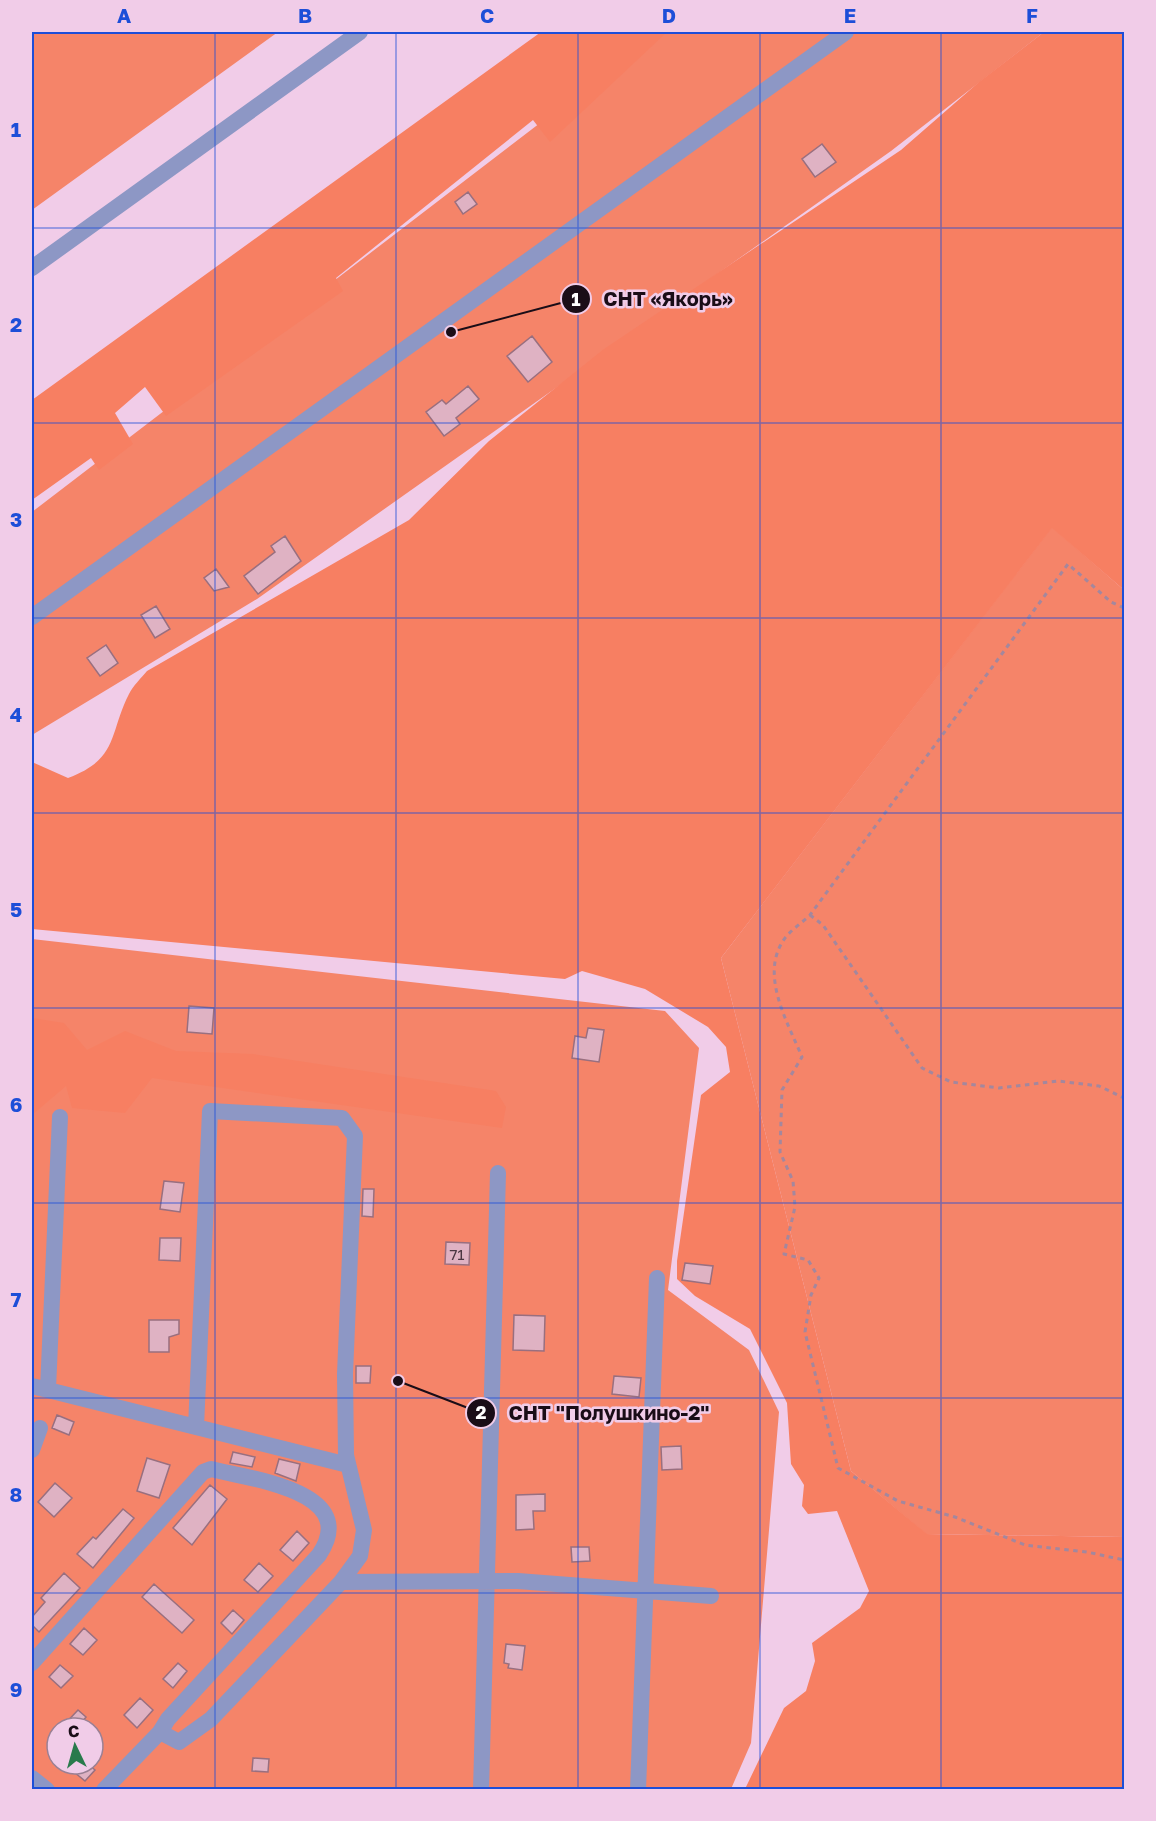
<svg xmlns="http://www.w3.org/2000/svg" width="1156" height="1821" font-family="'Golos Text',sans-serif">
  <rect width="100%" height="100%" fill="#f1cce8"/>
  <path fill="#f58469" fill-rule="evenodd" d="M32,32h246l-246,178z
    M659,32h385l-153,119 -634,448 -225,136v-223z
    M1052,527l72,63v947l-198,-3 -75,-63 -130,-513z
    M32,939l633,72 34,37 -31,242 81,60 30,62 -28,331 -20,46 -699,1zM57,1728h36v36h-36z"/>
  <path fill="#f77f62" d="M541,32h126l-117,110 -17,-22 -197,158 7,13 -177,125 -21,-29 -30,26 18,31 -34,26 -8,-12 -59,42v-100z
    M1044,32h80v558l-72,-62 -331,430 130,513 76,63 197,3v252h-379l39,-81 22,-17 9,-30 -3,-18 48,-35 9,-17 -32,-80 -29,3 -6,-8 2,-21 -13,-21 -4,-61 -37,-74 -55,-33 -18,-17v-18l24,-166 29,-23 -4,-25 -18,-20 -63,-38 -63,-18 -17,8 -533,-50v-167l36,16c51,-19 41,-45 61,-84 4,-8 12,-16 18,-23l262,-151 80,-79 115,-92 297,-199 78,-68z
    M32,1018l32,5 23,27 38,-19 51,20 77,3 243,37 10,16 -4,21 -350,-50 -27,35 -53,-5 -6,-22 -34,29z"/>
  <path fill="#dfb2c3" stroke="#996f7f" stroke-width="1.5" d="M822,144l14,18 -21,15 -13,-18z
    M468,192l9,12 -14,10 -8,-12z
    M532,336l20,26 -24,20 -21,-26z
    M468,386l11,13 -23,19 4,6 -16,12 -18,-24 16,-12 4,4z
    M285,536l16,25 -43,33 -14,-18 31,-24 -4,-6z
    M216,569l13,18 -15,4 -10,-13z
    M156,606l14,23 -15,9 -14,-23z
    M106,645l12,18 -18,13 -13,-18z
    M189,1006l25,2 -2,26 -25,-2z
    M588,1028l16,2 -5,32 -27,-4 3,-22 11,2z
    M164,1181l20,2 -4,29 -20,-3z
    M363,1189h11l-1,28 -11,-1z
    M160,1238h21l-1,23 -21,-1z
    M446,1242l24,1 -1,22 -24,-1z
    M685,1263l28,3 -3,18 -28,-4z
    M514,1315l31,1 -1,35 -31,-1z
    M149,1320h30v14l-10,3v15h-20z
    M356,1366h15l-1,17h-14z
    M614,1376l27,2 -2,19 -27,-3z
    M57,1415l17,7 -5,13 -17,-7z
    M681,1446l1,23 -20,1 -1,-23z
    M233,1452l22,5 -3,10 -22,-4z
    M147,1458l23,7 -11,33 -22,-7z
    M279,1459l21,5 -4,17 -21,-8z
    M55,1483l17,15 -18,19 -16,-15z
    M210,1485l17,14 -35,46 -19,-17z
    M545,1494v17h-12l1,18 -18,1v-35z
    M123,1509l11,9 -41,50 -16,-14 16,-17 3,2z
    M297,1531l12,12 -16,18 -13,-11z
    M571,1547h18l1,14 -18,1z
    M259,1563l14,13 -15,16 -14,-12z
    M64,1573l16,15 -41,44 -7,-7v-8l13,-15 -4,-4z
    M154,1584l40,36 -12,13 -40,-36z
    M233,1610l11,10 -12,14 -11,-11z
    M84,1628l13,12 -14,15 -13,-11z
    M506,1644l19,2 -3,24 -14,-2 1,-4 -5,-1z
    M178,1663l9,8 -14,17 -10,-9z
    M60,1665l13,11 -12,12 -12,-11z
    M140,1698l13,12 -16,18 -13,-13z
    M78,1710l8,7 -9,11h-16z
    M253,1758l16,1 -1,13 -16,-1z
    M81,1764h7l7,6 -10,11 -11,-9z"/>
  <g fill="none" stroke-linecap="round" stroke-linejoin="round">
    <path stroke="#a4879d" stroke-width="3" stroke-dasharray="4.5 4.5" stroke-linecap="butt" d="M1124,608l-13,-6 -43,-38 -258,351c-8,8 -21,16 -27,26 -23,35 5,82 19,116l-20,33 -2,62 13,29 2,26 -11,47 24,6 11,18 -8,17 -6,37 33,136 60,33 57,16 70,28 62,7 37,8
      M810,915l13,10 99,143 29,14 48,6 59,-7 41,5 25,12"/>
    <path stroke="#8d97c5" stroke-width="16" d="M32,268l328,-236
      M32,617l814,-585
      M32,1386l316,79
      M48,1389l12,-272
      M32,1450l8,-22
      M341,1582l177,-1 193,15
      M32,1663l171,-191 8,-3c39,10 151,22 108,86l-151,164 -8,13 -56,58
      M160,1732l19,10 32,-23 130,-137 19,-26 4,-26 -18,-75 -1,-81 10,-238 -13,-18 -132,-7 -14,316
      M32,1778l15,12
      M481,1790l17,-617
      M638,1790l19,-512"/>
  </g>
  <path fill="none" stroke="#1d4ed8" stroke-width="1.5" stroke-opacity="0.55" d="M215,32v1758M396,32v1758M578,32v1758M760,32v1758M941,32v1758M32,228h1092M32,423h1092M32,618h1092M32,813h1092M32,1008h1092M32,1203h1092M32,1398h1092M32,1593h1092"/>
  <g text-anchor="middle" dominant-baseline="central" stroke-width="5" stroke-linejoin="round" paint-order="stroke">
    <g font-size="15" fill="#4b3642">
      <text x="457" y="1254">71</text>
    </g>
  </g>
  <path fill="none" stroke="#1a0d17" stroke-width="2" d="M451 332L576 299M398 1381L481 1413"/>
  <g fill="#1a0d17" stroke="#f1cce8" stroke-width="2">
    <circle cx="451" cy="332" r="6"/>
    <circle cx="398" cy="1381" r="6"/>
    <circle cx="576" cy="299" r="15"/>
    <circle cx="481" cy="1413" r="15"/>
  </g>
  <g font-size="18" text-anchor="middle" font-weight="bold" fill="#fff">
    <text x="576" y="306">1</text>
    <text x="481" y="1419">2</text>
  </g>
  <g font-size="20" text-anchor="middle" font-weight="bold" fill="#1a0d17" stroke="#f1cce8" stroke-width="5" stroke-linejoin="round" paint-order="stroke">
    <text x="668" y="306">СНТ «Якорь»</text>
    <text x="609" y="1420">СНТ "Полушкино-2"</text>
  </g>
  <rect width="1156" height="1821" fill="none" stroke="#f1cce8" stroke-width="66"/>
  <g transform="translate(75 1746) rotate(355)"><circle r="28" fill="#f1cce8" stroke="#9b8094" stroke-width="1.5"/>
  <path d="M0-4.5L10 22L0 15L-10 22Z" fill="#297a4b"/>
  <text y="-9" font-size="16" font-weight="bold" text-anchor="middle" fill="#1a0d17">С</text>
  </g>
  <rect x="33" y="33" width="1090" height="1755" fill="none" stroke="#1d4ed8" stroke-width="2"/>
  <g font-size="20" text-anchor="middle" font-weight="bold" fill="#1d4ed8">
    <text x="124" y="23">A</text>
    <text x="305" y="23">B</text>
    <text x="487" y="23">C</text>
    <text x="669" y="23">D</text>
    <text x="850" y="23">E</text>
    <text x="1032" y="23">F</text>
    <text x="16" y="137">1</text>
    <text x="16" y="332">2</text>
    <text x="16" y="527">3</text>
    <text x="16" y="722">4</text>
    <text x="16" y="917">5</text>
    <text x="16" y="1112">6</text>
    <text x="16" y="1307">7</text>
    <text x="16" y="1502">8</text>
    <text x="16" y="1697">9</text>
  </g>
</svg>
